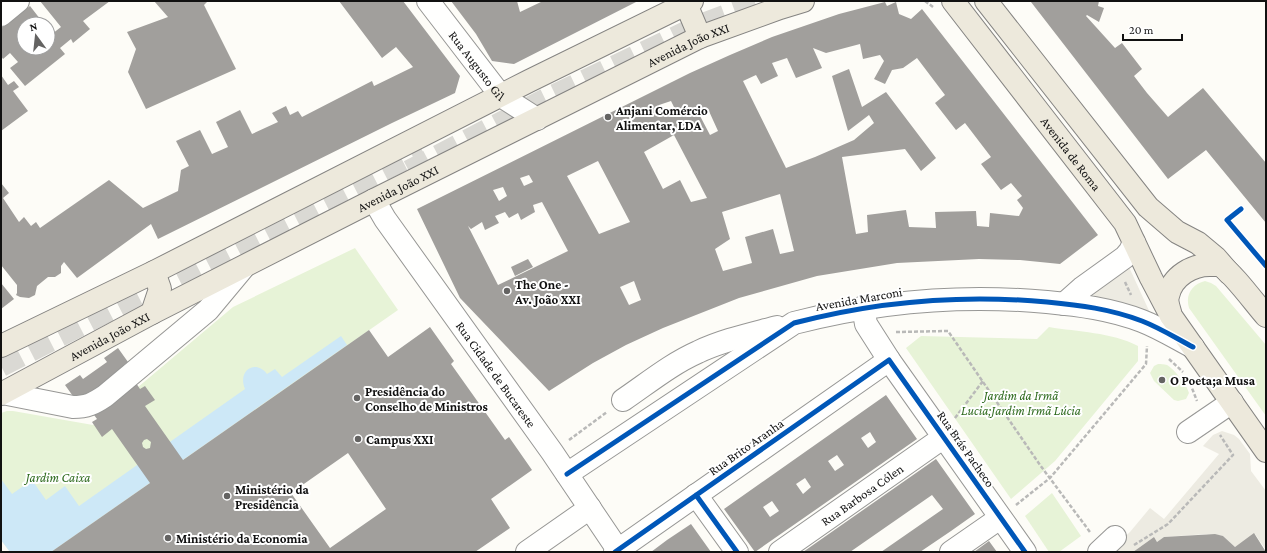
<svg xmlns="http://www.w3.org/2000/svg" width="1267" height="553" font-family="'Crimson Pro',serif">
  <rect width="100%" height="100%" fill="#fdfcf7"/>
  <path fill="#e7f3d7" d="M355,248l43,62 -347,242h-41l-9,-12v-127l6,-2h6l80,14 140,-118z
    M1205,281l6,2 5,3 50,59v71l-77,-108c-4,-13 3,-24 16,-27z
    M1049,327c29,5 62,5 89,19v15l-83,100 -44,38 -105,-151 15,-12 116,3z
    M1158,364c3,0 6,0 9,1 8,5 20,20 22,28l-3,6 -8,2 -4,-1 -20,-19 -4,-8 4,-7z
    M1052,493l29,43 -22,16h-10l-24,-36z"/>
  <path fill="#edebe2" d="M1129,267l22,48 -55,-17 -3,-4z
    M1222,431l12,4 5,4 11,15 1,17 15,20v59l-11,-16 -20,13 -12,-11 -16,-2 -43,3 -7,5 -3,-5 -21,15h-24l21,-20 20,-24 14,11 55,-65 -16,-8 10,-11z"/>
  <path fill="#cde8f7" d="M341,336l6,9 -296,207h-41l-9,-12v-61l11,15 20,-14 14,20 19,-14 14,20 166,-117c-8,-19 11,-30 22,-15l8,-5 7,8z"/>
  <path fill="#a19f9c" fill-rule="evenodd" d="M40,1h70l-27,20 7,8 -17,14 -2,-4 -11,9 5,6 -40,32 -15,-18 8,-6 -8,-9 -7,6 -2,-3v-28l29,-22 14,18h-20v24h24v-20l4,6 9,-7z
    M154,1h54l-4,4 32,64 -90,40 -18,-37 8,-23 -9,-17 41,-15z
    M339,1h64l57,75 -5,17 -63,30 -234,116 -7,-15 -74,54 -13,-16 -3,4v7l-6,4h-7l-11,9 -2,9 -6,3 -9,-1 -4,-2 1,-2v-8l-16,-20v-82l8,10 -6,5 16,24 5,-5 7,9 5,-4 4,6 69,-48 34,28 35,-17 3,-21 8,-4 -13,-25 24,-11 12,24 16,-7 -12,-25 24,-12 12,24 26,-12 -6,-9 14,-7 4,9 8,-4 4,6 70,-36 2,5 39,-19 -17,-20 -14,11z
    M451,1h66l3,11 23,-11h95l-124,63 -22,-3 -16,-27z
    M1031,1h68l-1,5 6,2 -5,14 -12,-7 -1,1 29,32 7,-5 20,26 -8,7 13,17 21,24 35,-29 63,75v60l-60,-73 -38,29 -137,-177z
    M885,2l2,4 9,-4 3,12 12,5 11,-10 176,226 -38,29 -40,-4 -41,-1 -82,4 -80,13 -78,22 -76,30 -37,17 -33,18 -44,28 -89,-93 -43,-89 273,-136 40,-18 42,-18 67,-23zM860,44l3,15 17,-4 4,6 -10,18 11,5 7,-14 11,-2 14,-10 28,37 -10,8 21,27 9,-7 26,34 -10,7 20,26 10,-7 11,13 -5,4 6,8 -4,8 -29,-3 -1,14 -12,-1 -1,-15 -41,1 1,16 -27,-1 -3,-17 -39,5 1,17 -12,2 -14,-77 63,-8 16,22 15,-13 -50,-66 -24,15 -13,-38 -17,7 16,55 21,-16 5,8 -20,17 -39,17 -29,11 -43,-87 13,-6 5,9 17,-8 -6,-13 15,-5 9,20 26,-10 -9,-20 13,5zM671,101l5,10 -11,6 -6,-12zM708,109l10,22 -8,4 -11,-21zM674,135l33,63 -16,4 -11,-22 -17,9 -19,-37zM598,161l32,61 -31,12 -32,-58zM529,175l4,7 -9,4 -4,-8zM503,187l4,9 -8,5 -6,-11zM780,194l14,57 -14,3 -7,-25 -28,8 7,26 -29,8 -8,-22 15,-10 -8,-27zM542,202l26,49 -70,34 -30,-59 3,3 11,-7 3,8 14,-7 -4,-7 10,-4 4,6 9,-5 3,7 14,-8 -2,-7zM634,281l7,19 -12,5 -9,-18z
    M1,75l7,10 6,-4 5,6 -6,4 15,20 -27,20z
    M528,259l5,8 -18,9 -4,-9z
    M1,283l13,16 -13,10z
    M430,327l24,34 -3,3 54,76 4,-3 23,33 -41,29 19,29 -35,24h-424l99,-69 -38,-54 -10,8 -10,-15 5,-3 -17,-23 -5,3 -10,-14 15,-10 3,4 24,-17 -3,-4 14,-10 10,14 -4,3 16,24 5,-3 10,14 -10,6 38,54 186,-130 19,27zM144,440l3,-1 4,3 -1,6 -4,1 -3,-2 -1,-4zM348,453l38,56 -56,39 -39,-55z
    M886,395l31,44 -162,113 -31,-43zM870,432l6,10 -8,6 -7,-10zM837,455l7,10 -9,6 -7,-10zM805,478l6,9 -8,7 -7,-10zM772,501l7,10 -9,6 -7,-10z
    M936,459l39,55 -24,17 -31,21h-39l62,-43 -11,-14 -82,57h-47z
    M691,524l20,28h-60l16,-12z
    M1254,533l12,19h-133l21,-15 3,5 7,-5 51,-3 8,2 12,11z
    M989,541l8,11h-23z"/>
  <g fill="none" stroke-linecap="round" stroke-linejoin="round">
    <path stroke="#dad9d4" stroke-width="22" stroke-dasharray="22 11" stroke-linecap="butt" d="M409,171l135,-71 159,-76 62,-23
      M1,366l421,-216"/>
    <g stroke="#979795" stroke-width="24">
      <g id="minor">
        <path id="s1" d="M428,1l73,95 36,23"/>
        <path d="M1,15l17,-14"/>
        <path id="s2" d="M374,200l11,19 167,233 66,98"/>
        <path d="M1064,304l18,-16 43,-31 5,-6 4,-9"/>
        <path d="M863,307l3,17 23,36 136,192"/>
        <path d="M2,393l71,14c14,0 20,-3 32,-11l103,-86 35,-42"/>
        <path d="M623,400c25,-17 48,-36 75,-48 25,-12 53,-18 79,-25"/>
        <path d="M1188,432l44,-30"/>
        <path d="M567,474l227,-151c84,-22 166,-29 253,-21 32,3 64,7 95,19 18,7 34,17 51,26"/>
        <path d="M696,495l41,57"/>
        <path d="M527,552l63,-44"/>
        <path d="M615,552l274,-192"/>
        <path id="s3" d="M780,552l164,-115"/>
        <path d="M951,552l49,-34"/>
        <path d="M1099,552l16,-15"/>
      </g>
    </g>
    <g stroke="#858482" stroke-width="24">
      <g id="major">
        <path id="s4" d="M953,1l172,222 26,55 20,38"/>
        <path d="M986,1l162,206 29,25 21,11 18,15 13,15"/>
        <path d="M686,4l14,33"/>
        <path d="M152,313l8,-24 -6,-17"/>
        <path d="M1266,316c-10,-11 -33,-43 -45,-50 -2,-1 -6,-1 -9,-1 -19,-1 -40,11 -44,31 -2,6 2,14 3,20l95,135"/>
        <path d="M1,346l153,-74 375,-191 163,-80"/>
        <path id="s5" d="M1,394l151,-81 222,-113 326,-163 80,-29 23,-7"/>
      </g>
    </g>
    <path stroke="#b9b9b8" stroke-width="2.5" stroke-dasharray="4 2" stroke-linecap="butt" d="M925,1l8,6
      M1125,282l6,13
      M896,332l52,-1 92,134 50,67
      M1169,359l14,13
      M1190,383l7,18
      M955,418l28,-37
      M569,440l38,-28
      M1016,505l34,-27 96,-114 1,-18
      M1134,545l34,-21 65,-69 -13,-20"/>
    <use href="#minor" stroke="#fffffe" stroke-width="22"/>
    <use href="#major" stroke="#ede9dc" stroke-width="22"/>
    <g stroke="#fff" stroke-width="8">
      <path id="cycleway" d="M1241,209l-14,11 39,46
        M567,474l227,-151c84,-22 166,-29 253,-21 32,3 64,7 95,19 18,7 34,17 51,26
        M696,495l41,57
        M615,552l274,-192 136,192"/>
    </g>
    <use href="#cycleway" stroke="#0057b8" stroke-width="5"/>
  </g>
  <g fill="#646362" stroke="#fff" stroke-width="1.5">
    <circle cx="608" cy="117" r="4"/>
    <circle cx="507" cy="291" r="4"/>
    <circle cx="1162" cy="380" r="4"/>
    <circle cx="357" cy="398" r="4"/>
    <circle cx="358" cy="439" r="4"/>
    <circle cx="227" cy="496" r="4"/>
    <circle cx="168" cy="538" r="4"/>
  </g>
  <g text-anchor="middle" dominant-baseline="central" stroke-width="4" stroke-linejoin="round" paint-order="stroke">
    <g font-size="13" fill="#111" stroke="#fff">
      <text stroke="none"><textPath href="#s5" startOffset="771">Avenida João XXI</textPath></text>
      <text stroke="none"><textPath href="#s1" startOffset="81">Rua Augusto Gil</textPath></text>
      <text stroke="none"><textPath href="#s4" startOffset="193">Avenida de Roma</textPath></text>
      <text stroke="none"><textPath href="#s5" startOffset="447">Avenida João XXI</textPath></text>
      <text transform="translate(859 299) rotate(-10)">Avenida Marconi</text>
      <text stroke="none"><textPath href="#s5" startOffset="123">Avenida João XXI</textPath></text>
      <text stroke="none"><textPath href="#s2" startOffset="213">Rua Cidade de Bucareste</textPath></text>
      <text transform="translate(746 447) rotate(-35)">Rua Brito Aranha</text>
      <text transform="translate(966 449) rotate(55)">Rua Brás Pacheco</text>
      <text stroke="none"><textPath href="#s3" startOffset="100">Rua Barbosa Cólen</textPath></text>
    </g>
    <g font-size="13" font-weight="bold" fill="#111" stroke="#fff" text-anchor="start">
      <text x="616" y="110">Anjani Comércio<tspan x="616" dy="15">Alimentar, LDA</tspan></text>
      <text x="515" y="284">The One -<tspan x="515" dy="15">Av. João XXI</tspan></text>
      <text x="1170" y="380">O Poeta;a Musa</text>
      <text x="365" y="391">Presidência do<tspan x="365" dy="15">Conselho de Ministros</tspan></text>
      <text x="366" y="439">Campus XXI</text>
      <text x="235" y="489">Ministério da<tspan x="235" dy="15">Presidência</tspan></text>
      <text x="176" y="538">Ministério da Economia</text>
    </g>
    <g font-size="13" font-style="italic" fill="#2f6b1f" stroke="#fff">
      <text x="1021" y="395">Jardim da Irmã<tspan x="1021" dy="15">Lucia;Jardim Irmã Lúcia</tspan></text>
      <text x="58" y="477">Jardim Caixa</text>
    </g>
  </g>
  <rect width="1267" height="553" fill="none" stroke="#111111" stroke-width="4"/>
  <g transform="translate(36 36) rotate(345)"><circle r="19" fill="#ffffff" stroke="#a0a0a0"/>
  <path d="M0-3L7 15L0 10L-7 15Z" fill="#646362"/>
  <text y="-6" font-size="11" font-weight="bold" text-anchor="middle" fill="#111111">N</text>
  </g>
  <path d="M1123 34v6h59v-6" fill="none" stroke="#111111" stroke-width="2"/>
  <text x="1129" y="34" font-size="12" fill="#111111" stroke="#ffffff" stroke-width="3" paint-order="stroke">20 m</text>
</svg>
